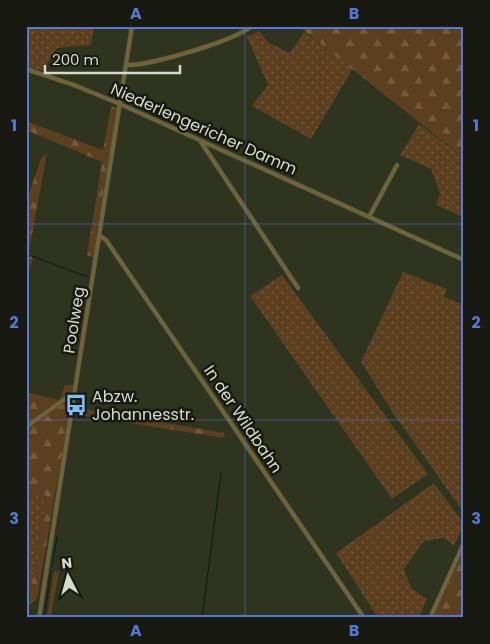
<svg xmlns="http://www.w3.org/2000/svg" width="490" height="644" font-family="Poppins,sans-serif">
  <defs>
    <pattern id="grass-dots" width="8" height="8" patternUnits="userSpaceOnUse" patternTransform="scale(1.25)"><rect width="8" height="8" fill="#5b3f1e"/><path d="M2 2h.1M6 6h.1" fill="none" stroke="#725a3e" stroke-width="1.8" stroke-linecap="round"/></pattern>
    <pattern id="forest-firs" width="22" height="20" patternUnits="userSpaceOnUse" patternTransform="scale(1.25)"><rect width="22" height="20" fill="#5b3f1e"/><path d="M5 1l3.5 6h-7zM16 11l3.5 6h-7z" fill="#725a3e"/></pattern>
  </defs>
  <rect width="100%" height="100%" fill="#2e341e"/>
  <path fill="url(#grass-dots)" d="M26,26h68l-3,19 -34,3 -14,23 -17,-4z
    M259,31l10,12 21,10 14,-21 49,36 -42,71 -59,-33 16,-21 -21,-48z
    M419,124l45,34v59l-28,-12 4,-12 -9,-24 -31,-14z
    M403,272l44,17 -3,8 20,8v208l-73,-103 -30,-48z
    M282,275l146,199 -36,25 -142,-203z
    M434,483l30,41 -10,22 -10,-8 -20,3 -20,28 7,19 16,11 -8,19h-41l-42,-65z
    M35,491l11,5 -18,110 -2,1v-105z"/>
  <path fill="url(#forest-firs)" d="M298,26h166v132z
    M111,106l6,2 -24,149 -6,-2 15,-93 -76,-32v-9l77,29z
    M47,153l-18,98 4,8 -7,20v-76l15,-45z
    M65,385h9l-37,214 -9,7 18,-110 -11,-5 -9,11v-110l33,8z
    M79,408l145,25 1,5 -147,-23z
    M464,549v69h-32z
    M54,571l5,1 -8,43 14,3h-18z"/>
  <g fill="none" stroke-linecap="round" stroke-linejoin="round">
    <path stroke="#071c16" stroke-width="1" d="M26,254l62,23
      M52,567l5,-30
      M34,618h2
      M44,618l7,-47
      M202,618l19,-145"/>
    <g stroke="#494f3a" stroke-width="5">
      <path id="minor" d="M126,65c23,1 108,-24 126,-39
        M26,69l48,16 46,19 344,156
        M201,142l97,146
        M369,217l28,-52
        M100,236l6,4 258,378
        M26,427l43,-31 6,-2
        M39,618l93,-592
        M430,618l34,-75"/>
    </g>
    <use href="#minor" stroke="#6f633a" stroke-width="4"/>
  </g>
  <path fill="none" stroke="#5478d4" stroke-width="1" stroke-opacity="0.55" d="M245,26v592M26,224h438M26,420h438"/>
  <defs>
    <g id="bus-bare" transform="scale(1.725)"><path d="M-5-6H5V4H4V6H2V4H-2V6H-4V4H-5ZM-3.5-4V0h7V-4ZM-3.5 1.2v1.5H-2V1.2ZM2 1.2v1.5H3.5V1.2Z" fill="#80bdfa" stroke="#181a11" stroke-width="2.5" paint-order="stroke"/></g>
  </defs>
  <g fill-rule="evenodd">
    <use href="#bus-bare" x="76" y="405"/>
  </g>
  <g text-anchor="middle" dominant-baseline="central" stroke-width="5" stroke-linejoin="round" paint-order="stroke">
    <g font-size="16" fill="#d6dacc" stroke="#181a11">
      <text transform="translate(204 129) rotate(24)">Niederlengericher Damm</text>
      <text transform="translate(74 320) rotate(-81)">Poolweg</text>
      <text transform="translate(243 419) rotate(56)">In der Wildbahn</text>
    </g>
    <g font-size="16" fill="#d6dacc" stroke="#181a11" text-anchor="start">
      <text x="92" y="396">Abzw.<tspan x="92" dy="18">Johannesstr.</tspan></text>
    </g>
  </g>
  <rect width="490" height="644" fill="none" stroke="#181a11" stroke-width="55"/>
  <g transform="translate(68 576) rotate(354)" stroke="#181a11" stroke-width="4" paint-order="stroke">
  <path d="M0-4L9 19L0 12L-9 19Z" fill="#d6dacc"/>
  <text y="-8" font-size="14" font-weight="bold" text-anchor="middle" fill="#d6dacc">N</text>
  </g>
  <path d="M45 65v8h135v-8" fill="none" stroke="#d6dacc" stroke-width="2.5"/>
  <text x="52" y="65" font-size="15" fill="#d6dacc" stroke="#181a11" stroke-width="4" paint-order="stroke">200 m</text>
  <rect x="28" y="28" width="434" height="588" fill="none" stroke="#5478d4" stroke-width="2"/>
  <g font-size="16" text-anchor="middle" font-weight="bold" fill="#5478d4">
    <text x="136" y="19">A</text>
    <text x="354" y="19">B</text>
    <text x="14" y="131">1</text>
    <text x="476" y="131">1</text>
    <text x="14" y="328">2</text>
    <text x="476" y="328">2</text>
    <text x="14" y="524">3</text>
    <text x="476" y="524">3</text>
    <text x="136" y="636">A</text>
    <text x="354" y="636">B</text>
  </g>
</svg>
